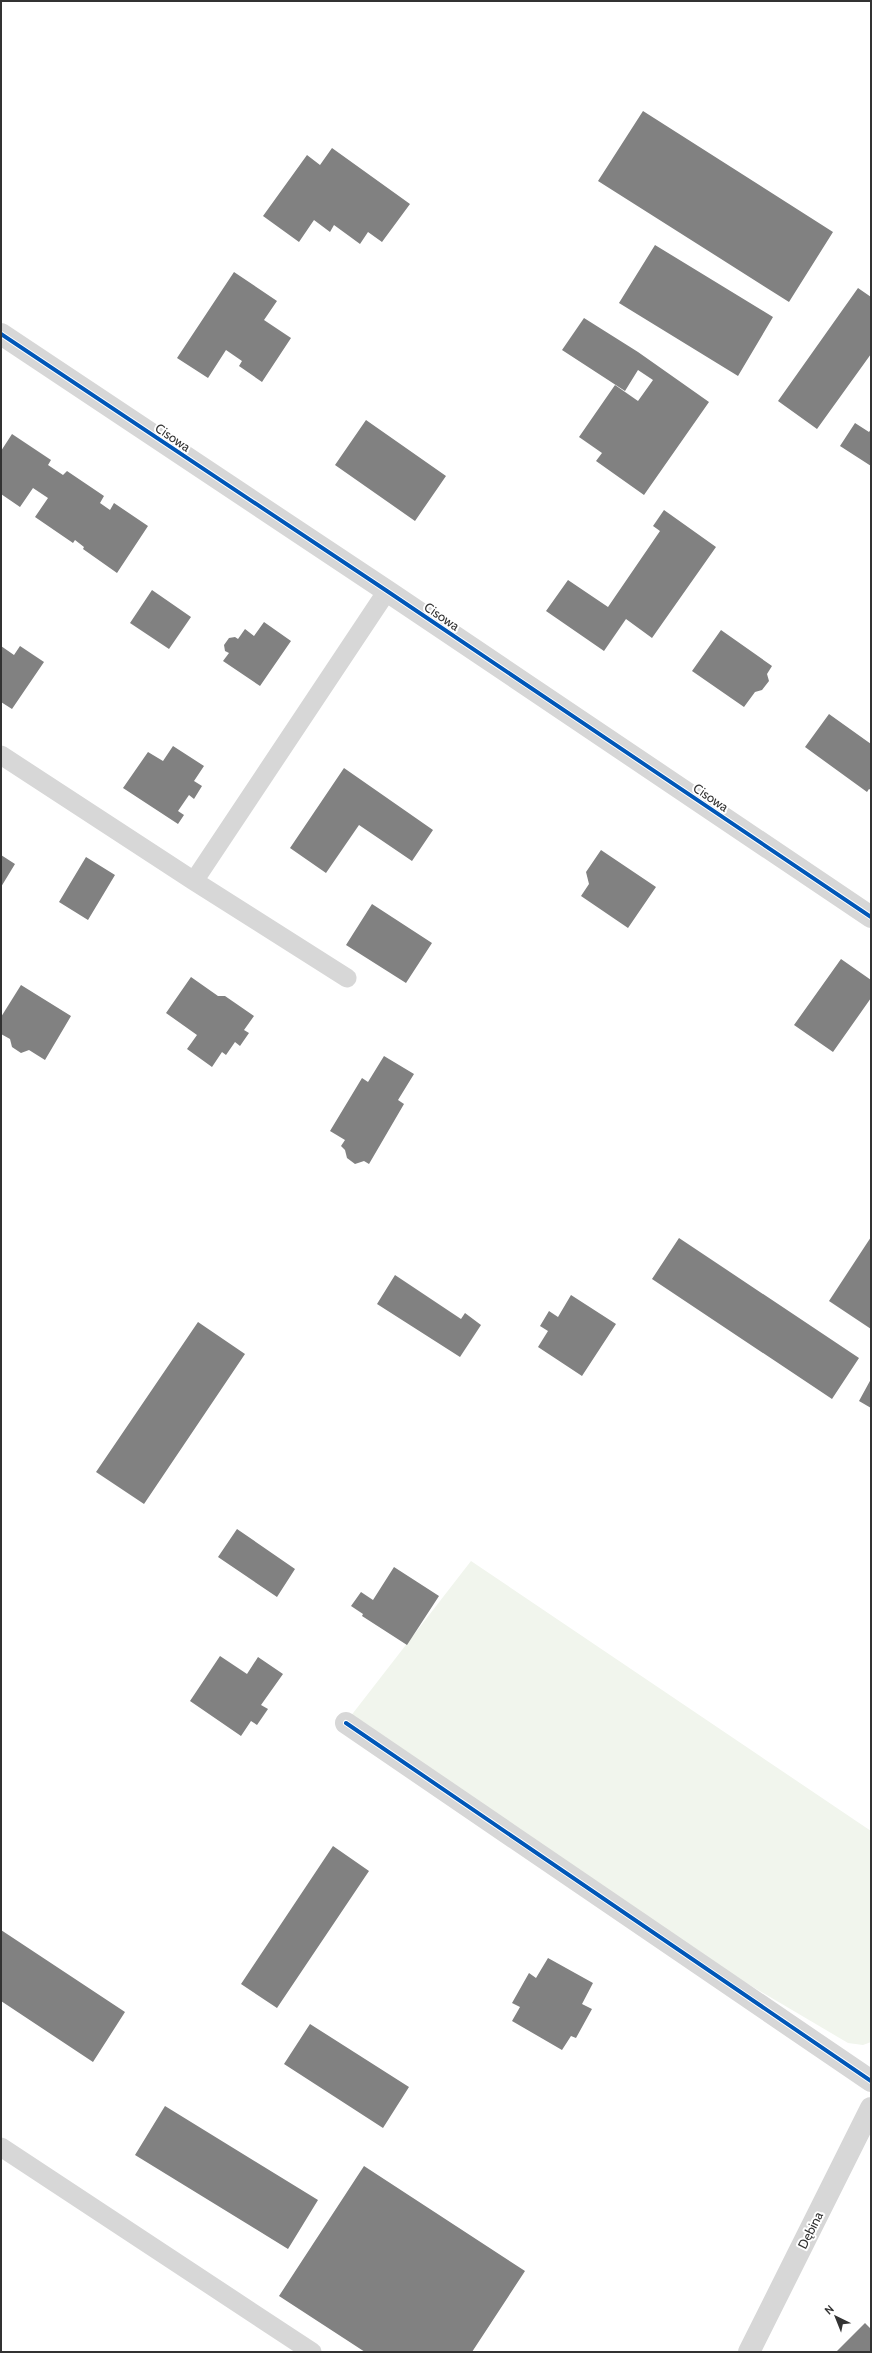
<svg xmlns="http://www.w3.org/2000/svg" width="872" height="2353" font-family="Cabin,sans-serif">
  <rect width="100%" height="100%" fill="#fff"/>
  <path fill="#f1f5ed" d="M471,1561l400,270v211l-8,3 -15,-2 -122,-72 -376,-254z"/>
  <path fill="#818181" d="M643,111l190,121 -44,70 -191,-121z
    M332,148l78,56 -28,38 -14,-10 -8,12 -26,-19 -4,7 -16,-12 -15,22 -36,-26 44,-61 13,10z
    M655,245l118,72 -35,59 -119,-73z
    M234,272l43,29 -13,19 27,18 -29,44 -23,-16 3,-5 -16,-11 -18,28 -31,-20z
    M858,288l13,9v57l-54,75 -39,-28z
    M584,318l54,34 71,50 -65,93 -48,-34 6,-8 -23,-16 36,-52 23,16 15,-21 -15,-10 -13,21 -63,-41z
    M366,420l80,56 -31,45 -80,-56z
    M855,423l14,9 2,-3v37l-31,-20z
    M12,434l39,26 -3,5 15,10 4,-4 37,25 -4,7 10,7 4,-7 34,23 -31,47 -34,-24 1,-2 -9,-7 -2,3 -38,-26 13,-19 -15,-10 -13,19 -19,-13v-43z
    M664,510l52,37 -64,91 -26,-19 -22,32 -58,-40 22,-31 40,27 52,-76 -7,-5z
    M152,590l39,27 -22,32 -39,-26z
    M264,622l27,19 -31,45 -37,-25 6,-8 -4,-2 -1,-6 5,-7 6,-1 3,2 7,-10 9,7z
    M721,630l51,36 -5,8 2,7 -7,9 -7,2 -11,15 -52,-36z
    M1,646l13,9 6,-9 24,16 -32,47 -11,-7z
    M829,714l42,30v46l-2,-1 -2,3 -62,-45z
    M173,746l31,20 -10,15 8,5 -8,13 -5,-4 -11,16 6,4 -6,9 -55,-36 25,-36 15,9z
    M344,768l89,62 -21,31 -53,-36 -33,48 -36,-25z
    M601,850l55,37 -28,41 -47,-32 8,-12 -3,-12z
    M1,855l14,9 -14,23z
    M86,857l29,18 -27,45 -29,-18z
    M372,904l60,39 -26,40 -60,-38z
    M841,959l30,21v18l-38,54 -39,-27z
    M191,977l27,19h7l29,20 -10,14 5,3 -9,13 -5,-4 -9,13 -4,-3 -10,15 -25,-18 10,-14 -31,-22z
    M21,985l50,31 -26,44 -16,-10 -8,3 -9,-6 -2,-8 -9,-5v-17z
    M384,1056l30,18 -16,26 6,4 -35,60 -5,-3 -9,3 -8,-6 -2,-8 -4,-4 4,-6 -15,-9 32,-53 6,4z
    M871,1237v92l-42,-28z
    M679,1238l180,120 -27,41 -180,-120z
    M395,1275l66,44 4,-6 16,12 -21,32 -83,-53z
    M571,1295l45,29 -34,52 -44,-29 10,-16 -8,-5 9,-15 9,6z
    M198,1322l47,32 -101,150 -48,-32z
    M871,1379v29l-12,-7z
    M237,1529l58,40 -18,28 -59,-40z
    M394,1567l45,29 -32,49 -45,-29 1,-2 -12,-8 10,-14 12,8z
    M220,1656l27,18 11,-17 25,17 -22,31 7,4 -11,16 -6,-4 -10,15 -51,-35z
    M333,1846l36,25 -92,137 -36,-24z
    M1,1930l124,82 -32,50 -92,-61z
    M548,1958l45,25 -11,21 10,5 -16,29 -5,-2 -9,14 -50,-29 8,-14 -8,-4 17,-30 7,5z
    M310,2024l99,63 -26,41 -99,-64z
    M165,2106l153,94 -30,49 -153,-94z
    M364,2166l161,105 -53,81h-107l-86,-56z
    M865,2323l6,6v23h-35z"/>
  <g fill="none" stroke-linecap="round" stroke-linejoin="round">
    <path stroke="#d7d7d7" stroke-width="19" d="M1,755l193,126 153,97
      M194,881l193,-290
      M1,2147l311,205"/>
    <path stroke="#d7d7d7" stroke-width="22" d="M1,334l386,257 484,326
      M346,1723l525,358
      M749,2352l122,-244"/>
    <g stroke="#fff" stroke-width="6">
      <path id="cycleway" d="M1,334l386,257 484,326
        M346,1723l525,358"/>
    </g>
    <use href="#cycleway" stroke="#0057b8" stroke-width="4"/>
  </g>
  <g text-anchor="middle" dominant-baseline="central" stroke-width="4" stroke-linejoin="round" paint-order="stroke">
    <g font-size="13" fill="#333" stroke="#fff">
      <text transform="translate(173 437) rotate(34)">Cisowa</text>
      <text transform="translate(442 616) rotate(34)">Cisowa</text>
      <text transform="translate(711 797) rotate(34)">Cisowa</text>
      <text transform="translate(810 2230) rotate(-63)">Dębina</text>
    </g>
  </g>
  <rect width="872" height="2353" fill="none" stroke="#333333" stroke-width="4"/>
  <g transform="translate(836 2317) rotate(317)" stroke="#ffffff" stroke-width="3" paint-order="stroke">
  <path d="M0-3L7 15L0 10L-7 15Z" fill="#333333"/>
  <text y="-6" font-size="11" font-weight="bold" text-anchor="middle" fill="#333333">N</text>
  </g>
</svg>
